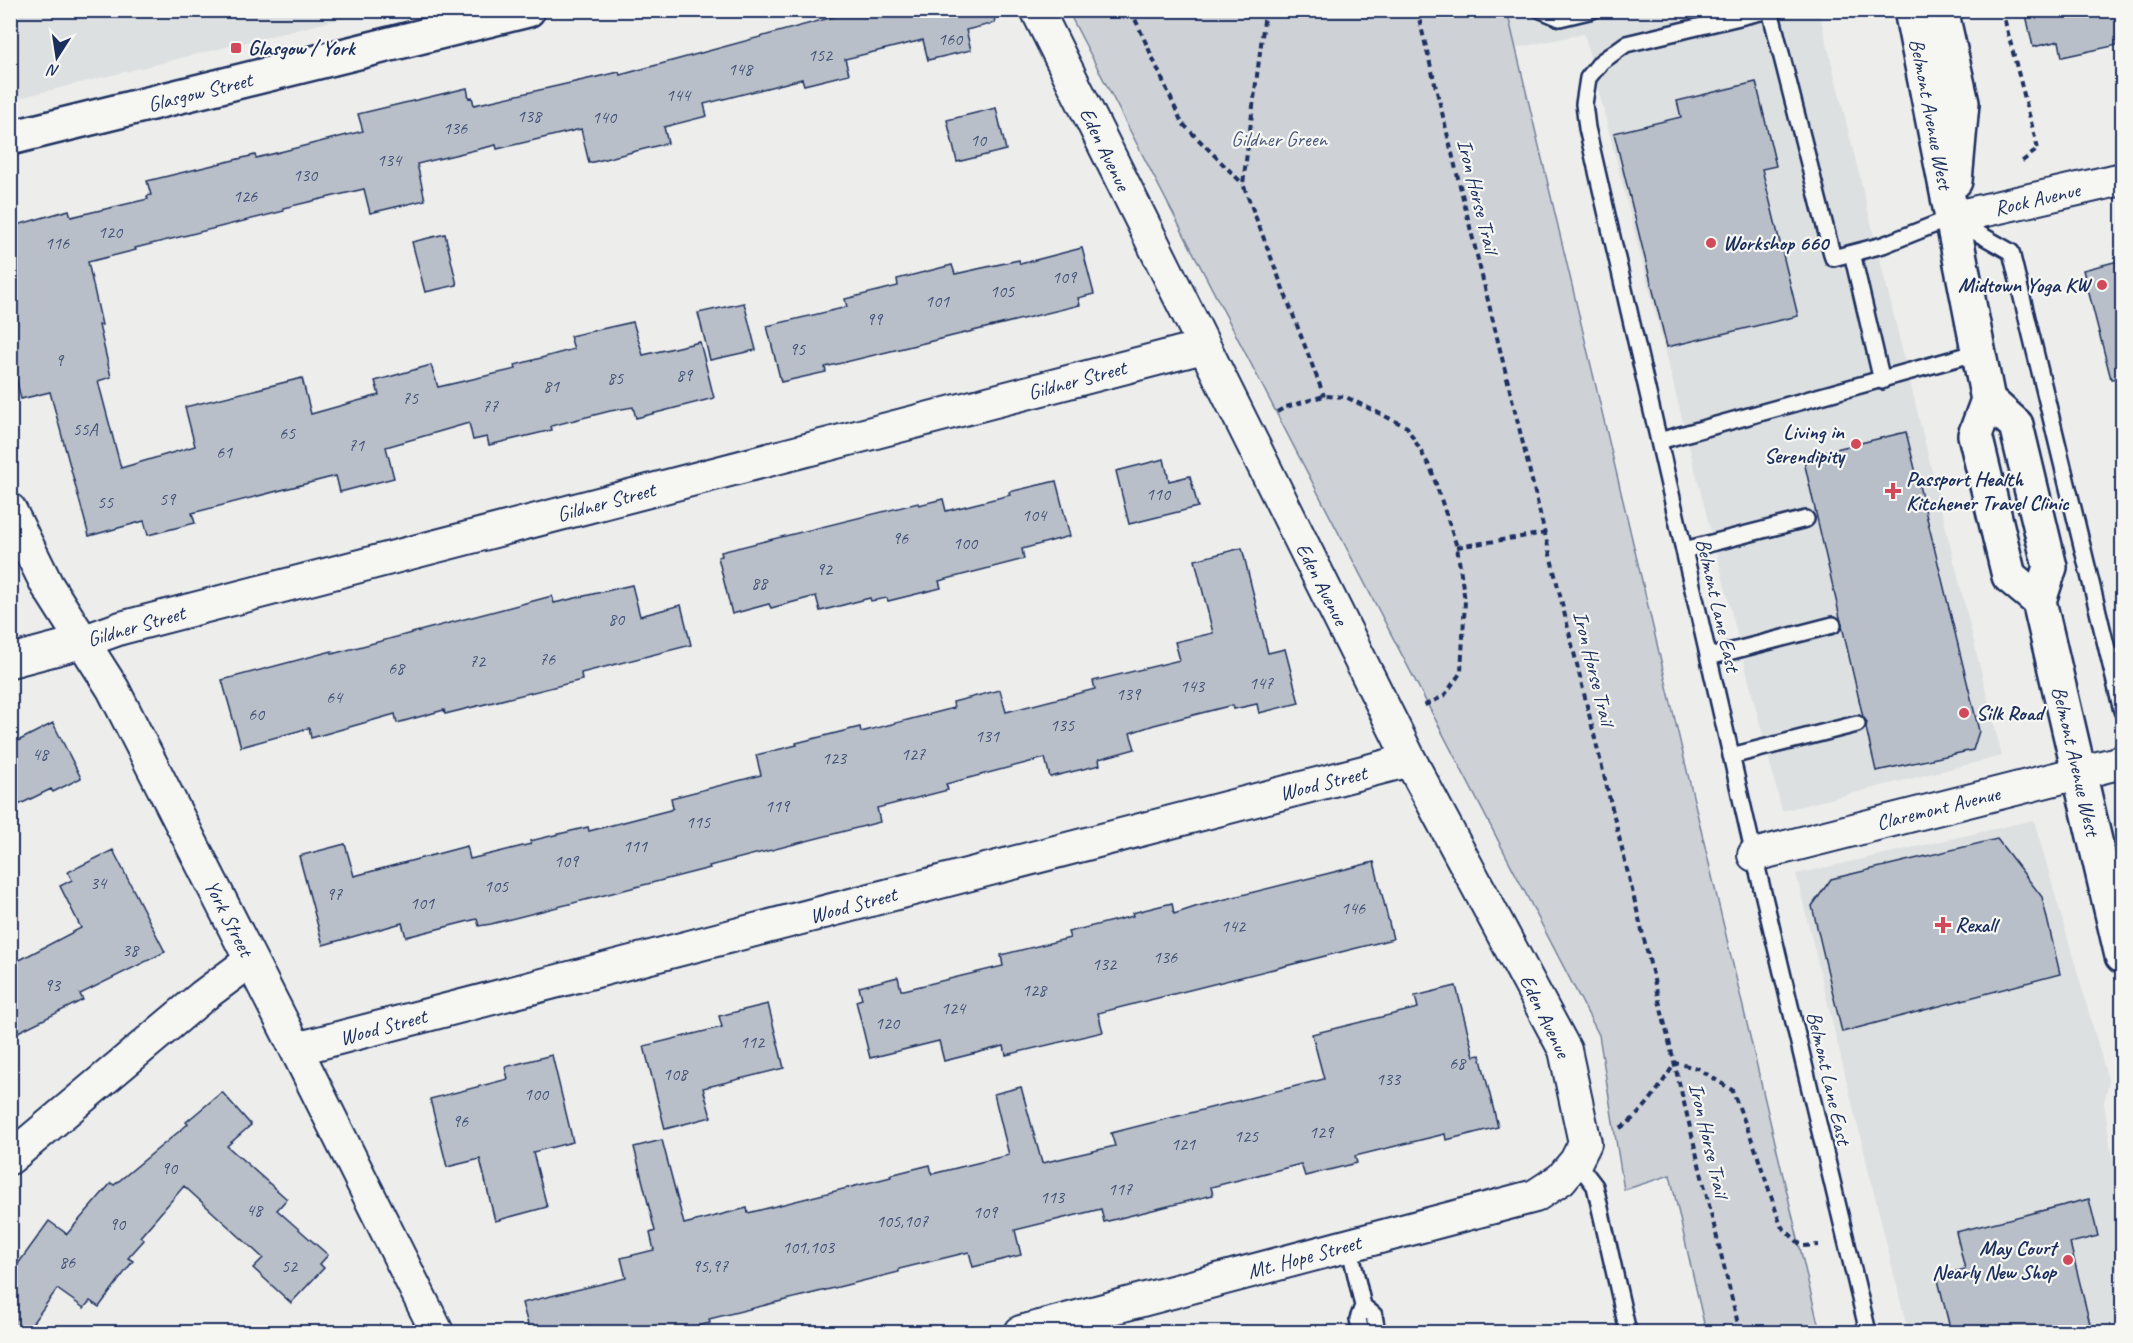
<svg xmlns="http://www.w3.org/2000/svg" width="2133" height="1343" font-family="Caveat,sans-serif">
  <rect width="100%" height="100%" fill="#edeeec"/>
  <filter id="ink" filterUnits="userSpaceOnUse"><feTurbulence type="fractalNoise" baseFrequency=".0167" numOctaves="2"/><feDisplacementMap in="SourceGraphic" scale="12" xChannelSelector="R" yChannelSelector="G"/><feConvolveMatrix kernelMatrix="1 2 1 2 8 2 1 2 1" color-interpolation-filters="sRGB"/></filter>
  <g filter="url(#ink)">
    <path fill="#dde0e1" d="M11,10h362v1l-362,89z
      M1507,11h312l183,745 -220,55 -198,-777 -68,14z
      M2034,820l75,263 -5,19 7,47 11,44v139h-214l-112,-458z"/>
    <path fill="#ced2d7" stroke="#74809a" stroke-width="1.5" d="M1068,11h439l313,1321h-114l-36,-157 -46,15 -25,-155z"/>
    <path fill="#b9bfc8" stroke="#1b2f5e" stroke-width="1.5" d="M859,10h134l2,13 -29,7 5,20 -43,10 -5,-20 -78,19 4,15 -45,11 -2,-6 -98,25 3,12 -43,11 4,16 -79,20 -8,-34 -84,20 -1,-4 -79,19 8,36 -55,13 -6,-24 -81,19 1,3 -149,37 1,2 -48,12 14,63h-3l12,52 -13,4 23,87 74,-22 -10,-39 117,-29 9,36 68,-19 -4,-14 56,-16 7,22 78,-18 -1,-4 59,-16 -4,-13 63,-14 10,33 57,-13 14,56 -78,20 -3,-11 -23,4 -59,15 1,4 -63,15 -2,-8 -14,3 -4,-17 -83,24 8,31 -54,14 -4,-16 -144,37 3,10 -47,12 -4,-14 -55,15 -39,-144 -29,7 -5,-21 -6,2v-153l59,-17 2,7 77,-18 -1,-3 4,-1 -4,-14 108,-26 1,3 107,-27 -5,-17 109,-26 2,10 3,-1 2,8 145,-33 1,3z
      M2025,10h97v34l-60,13 -3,-16 -26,6z
      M1756,82l20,84 -14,3 36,147 -131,31 -53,-214 67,-16 -4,-16z
      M996,108l10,42 -49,12 -10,-42z
      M445,234l12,51 -32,7 -13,-50z
      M1082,248l12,46 -16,4 2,7 -255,62 1,5 -45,10 -14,-56 80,-19 -2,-8 53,-13 -1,-7 55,-14 3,9 64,-14 1,4z
      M2122,260v118l-11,1 -28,-109z
      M744,303l12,47 -46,10 -12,-47z
      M1906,432l73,299 -6,19 -97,21 -10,-43 1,-6 -4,-5 -60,-260z
      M1164,459l5,22 21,-5 8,31 -69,17 -13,-53z
      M1056,481l14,55 -48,13 2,10 -85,22 2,7 -53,13 -1,-3 -16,3 -1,-3 -50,13 -4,-15 -45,12 -2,-4 -37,10 -14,-57 4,-1 -1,-4 197,-49 1,2 24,-6 3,12 64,-16 -1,-3z
      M1242,548l26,105 17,-4 14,54 -40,10 -2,-9 -23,5 -1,-4 -79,20 -24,8 5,16 -36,10 1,6 -50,12 -5,-19 -99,26 2,6 -71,18 3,14 -171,44 1,2 -219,56 -12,2 -2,-7 -71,18 -4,-14 -79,22 -24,-89 46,-12 9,32 113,-30 3,13 61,-15 -1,-3 58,-14 1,4 81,-21 3,-2 -2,-10 90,-23 -5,-20 41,-10 -1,-2 64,-16 1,5 93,-24 -1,-6 47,-12 6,22 89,-23 -2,-8 87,-21 -5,-18 38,-9 -18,-73z
      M632,585l8,31 41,-11 10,40 -110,28 1,7 -137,34 -1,-4 -47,13 -2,-9 -84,24 -2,-10 -68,19 -19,-67 110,-29v3l220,-58 2,7z
      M53,723l28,55 -28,14 -2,-3 -41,20v-64z
      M1997,839l45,58 18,77 -218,58 -30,-126 19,-27z
      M113,850l52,102 -85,42 3,6 -73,36v-71l71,-37 -21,-42 12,-6 -4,-8z
      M1374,862l19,77 -295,74 5,19 -97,23 -2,-9 -60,15 -5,-20 -69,17 -14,-57 6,-2 -3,-12 39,-10 3,13h3l99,-24 -2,-11 69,-17 -2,-6 65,-16 -1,-3 40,-10 2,11 24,-8z
      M1456,986l18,70 6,-1 18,72 -52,13 -1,-6 -90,22 2,7 -52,13 -4,-12 -90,23 2,8 -109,27 -3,-13 -86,21 6,25 -48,12 -4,-15 -70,17v3l-190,47 1,4 -36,9h-144l-8,-29 104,-25 -5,-20 33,-8 -4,-17 5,-2 -21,-84 28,-7 22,84 63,-16 1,5 143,-36 -1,-2 40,-10 2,9 77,-19 -15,-61 27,-7 21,76 73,-17 -4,-13 213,-54 -12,-45 106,-26 -3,-12z
      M768,1004l16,64 -81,20 8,29 -46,12 -21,-83 78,-19 -3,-11z
      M552,1055l21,87 -40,10 14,55 -52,14 -15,-62 -33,8 -17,-68 78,-20 -3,-12z
      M222,1092l29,33 -24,21 60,53 -10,11 51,45 -8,9 4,4 -33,35 -38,-35 10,-10 -79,-72 -44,51 4,3 -16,18 5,3 -34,46 -9,-6 -6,7 -27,-19 -31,43h-16v-57l39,-54 18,13 44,-51 3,2 74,-61 -2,-2z
      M2089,1199l9,37 -28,7 22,89h-141l-14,-56 28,-7 -9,-37z"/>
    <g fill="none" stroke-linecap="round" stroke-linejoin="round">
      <g stroke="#1b2f5e" stroke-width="20">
        <path id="service" d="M1541,10l19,8 33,-8
          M1769,10l-143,34 -25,18 -13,16 -4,26 3,24 167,727 114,477
          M1770,10l63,248 50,-13 68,-27 60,34 111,459
          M1852,253l30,128
          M1659,441l320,-89
          M1684,550l122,-31
          M1709,657l124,-32
          M1731,756l126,-32
          M1576,1161l19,25 33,146
          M1349,1245l14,61 -5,13 3,13
          M1363,1306l11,9 3,17"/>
      </g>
      <g stroke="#1b2f5e" stroke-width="36">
        <path id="minor" d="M1951,218l171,-39
          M10,510l37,75 66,104 183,360 141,283
          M10,661l72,-19 39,-14 1082,-281
          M1754,855l368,-93
          M296,1049l1114,-289
          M10,1158l193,-162 47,-35
          M1021,1332l514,-136 26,-17 15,-18 9,-18 -20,-93 -155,-290 -373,-750"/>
      </g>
      <g stroke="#1b2f5e" stroke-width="38">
        <path id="tertiary" d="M1911,10l77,390 -13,35 34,141 30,25
          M1941,10l21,93 -7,78
          M10,138l518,-128
          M1988,400l28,25 34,142 -11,34 83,355"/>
      </g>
      <path stroke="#1b2f5e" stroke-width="4" stroke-dasharray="6 4.5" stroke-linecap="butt" d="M1131,10l51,113 61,61
        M1268,10l-4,11 -21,163 81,212
        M1417,10l323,1322
        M2002,10l36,139 -18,14
        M1277,412l9,-5 38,-11 22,1 61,30 24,42 26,78 8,54 -4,71 -17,24 -21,10
        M1457,547l89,-14
        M1620,1128c25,-15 40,-42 55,-65l22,5 35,22 22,55 27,81 21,20 17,-1"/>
      <use href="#service" stroke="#f6f6f2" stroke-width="15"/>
      <use href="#minor" stroke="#f6f6f2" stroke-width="32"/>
      <use href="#tertiary" stroke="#f6f6f2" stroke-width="33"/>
    </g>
  </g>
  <g fill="#d1495b" stroke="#f6f6f2" stroke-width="2">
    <rect x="230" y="42" width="12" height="12" rx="3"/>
    <circle cx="1711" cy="243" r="6"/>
    <circle cx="2102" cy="285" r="6"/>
    <circle cx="1856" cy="444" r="6"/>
    <path d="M1890 482h6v6h6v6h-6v6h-6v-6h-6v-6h6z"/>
    <circle cx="1964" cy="713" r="6"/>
    <path d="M1940 916h6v6h6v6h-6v6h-6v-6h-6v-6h6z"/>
    <circle cx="2068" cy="1260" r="6"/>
  </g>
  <g text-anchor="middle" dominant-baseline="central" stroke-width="4.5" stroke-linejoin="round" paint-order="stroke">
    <g font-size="18" fill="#425378">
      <text x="950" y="39">160</text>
      <text x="820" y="55">152</text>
      <text x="740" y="69">148</text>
      <text x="678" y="95">144</text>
      <text x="529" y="116">138</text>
      <text x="604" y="117">140</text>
      <text x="455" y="128">136</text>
      <text x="978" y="140">10</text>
      <text x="389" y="160">134</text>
      <text x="305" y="175">130</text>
      <text x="245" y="196">126</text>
      <text x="110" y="232">120</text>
      <text x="57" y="243">116</text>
      <text x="1064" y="277">109</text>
      <text x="1002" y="291">105</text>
      <text x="937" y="301">101</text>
      <text x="874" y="319">99</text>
      <text x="797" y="349">95</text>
      <text x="59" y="360">9</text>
      <text x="684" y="375">89</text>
      <text x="615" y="378">85</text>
      <text x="551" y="386">81</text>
      <text x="410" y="398">75</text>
      <text x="490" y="406">77</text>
      <text x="85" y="429">55A</text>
      <text x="287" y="433">65</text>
      <text x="356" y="445">71</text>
      <text x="224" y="452">61</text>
      <text x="1158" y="494">110</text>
      <text x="167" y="499">59</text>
      <text x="105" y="502">55</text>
      <text x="1034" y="515">104</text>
      <text x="900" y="538">96</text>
      <text x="965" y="543">100</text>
      <text x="824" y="569">92</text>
      <text x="759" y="583">88</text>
      <text x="616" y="619">80</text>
      <text x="547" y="659">76</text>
      <text x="477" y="661">72</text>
      <text x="396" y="668">68</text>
      <text x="1261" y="683">147</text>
      <text x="1192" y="686">143</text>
      <text x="1128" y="694">139</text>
      <text x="334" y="697">64</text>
      <text x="256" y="714">60</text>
      <text x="1062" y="725">135</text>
      <text x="987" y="736">131</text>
      <text x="40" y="754">48</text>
      <text x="913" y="754">127</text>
      <text x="834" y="758">123</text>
      <text x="777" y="806">119</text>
      <text x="698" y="822">115</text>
      <text x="635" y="846">111</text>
      <text x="566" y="861">109</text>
      <text x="98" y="883">34</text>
      <text x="496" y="886">105</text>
      <text x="334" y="894">97</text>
      <text x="422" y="903">101</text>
      <text x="1353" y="908">146</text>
      <text x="1233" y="926">142</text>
      <text x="130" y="950">38</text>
      <text x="1165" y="957">136</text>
      <text x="1104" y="964">132</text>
      <text x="52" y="985">93</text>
      <text x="1034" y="990">128</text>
      <text x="953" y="1008">124</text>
      <text x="887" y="1023">120</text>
      <text x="752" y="1042">112</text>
      <text x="1457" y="1063">68</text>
      <text x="675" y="1074">108</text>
      <text x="1388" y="1079">133</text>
      <text x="536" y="1094">100</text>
      <text x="460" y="1121">96</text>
      <text x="1321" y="1132">129</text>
      <text x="1246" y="1136">125</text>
      <text x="1183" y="1144">121</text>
      <text x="169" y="1168">90</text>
      <text x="1120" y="1189">117</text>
      <text x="1052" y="1197">113</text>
      <text x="254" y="1210">48</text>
      <text x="985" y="1212">109</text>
      <text x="902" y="1221">105,107</text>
      <text x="117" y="1224">90</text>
      <text x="808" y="1247">101,103</text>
      <text x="67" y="1262">86</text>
      <text x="289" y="1266">52</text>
      <text x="710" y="1266">95,97</text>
    </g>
    <g font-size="21" font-weight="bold" fill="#1b2f5e" stroke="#f6f6f2" text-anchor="start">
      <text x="248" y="48">Glasgow / York</text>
      <text x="1723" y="243">Workshop 660</text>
      <text x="2090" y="285" text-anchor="end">Midtown Yoga KW</text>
      <text x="1844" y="432" text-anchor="end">Living in<tspan x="1844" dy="24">Serendipity</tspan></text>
      <text x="1906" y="479">Passport Health<tspan x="1906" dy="24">Kitchener Travel Clinic</tspan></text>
      <text x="1976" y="713">Silk Road</text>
      <text x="1955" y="925">Rexall</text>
      <text x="2056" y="1248" text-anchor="end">May Court<tspan x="2056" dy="24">Nearly New Shop</tspan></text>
    </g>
    <g font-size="21" fill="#1b2f5e" stroke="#f6f6f2">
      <text transform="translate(200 92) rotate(-14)">Glasgow Street</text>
      <text transform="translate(1931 114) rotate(79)">Belmont Avenue West</text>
      <text transform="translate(1105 149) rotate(64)">Eden Avenue</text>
      <text transform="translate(1478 196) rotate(76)">Iron Horse Trail</text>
      <text transform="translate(2037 199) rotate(-13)">Rock Avenue</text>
      <text transform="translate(1077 380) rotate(-15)">Gildner Street</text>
      <text transform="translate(606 502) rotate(-15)">Gildner Street</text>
      <text transform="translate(1322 584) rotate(63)">Eden Avenue</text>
      <text transform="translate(1718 605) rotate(77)">Belmont Lane East</text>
      <text transform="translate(136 626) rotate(-16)">Gildner Street</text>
      <text transform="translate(1594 668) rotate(76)">Iron Horse Trail</text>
      <text transform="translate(2076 761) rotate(77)">Belmont Avenue West</text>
      <text transform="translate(1323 783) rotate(-14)">Wood Street</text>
      <text transform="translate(1938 808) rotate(-14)">Claremont Avenue</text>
      <text transform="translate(853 905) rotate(-15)">Wood Street</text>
      <text transform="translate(229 918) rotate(63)">York Street</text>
      <text transform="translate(1545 1016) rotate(64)">Eden Avenue</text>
      <text transform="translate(383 1027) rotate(-15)">Wood Street</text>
      <text transform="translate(1829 1078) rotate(77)">Belmont Lane East</text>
      <text transform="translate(1709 1140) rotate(77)">Iron Horse Trail</text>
      <text transform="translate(1304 1257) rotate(-15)">Mt. Hope Street</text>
    </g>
    <g font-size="21" fill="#48587c" stroke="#f6f6f2">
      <text x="1279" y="139">Gildner Green</text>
    </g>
  </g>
  <rect width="2133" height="1343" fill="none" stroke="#f6f6f2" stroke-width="36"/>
  <rect x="18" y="18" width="2097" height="1307" fill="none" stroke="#1b2f5e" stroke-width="2" filter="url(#ink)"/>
  <g transform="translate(57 57) rotate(192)" stroke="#f6f6f2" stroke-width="4.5" paint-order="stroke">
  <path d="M0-4.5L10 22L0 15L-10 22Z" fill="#1b2f5e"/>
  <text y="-9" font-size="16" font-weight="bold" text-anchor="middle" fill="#1b2f5e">N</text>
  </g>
</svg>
